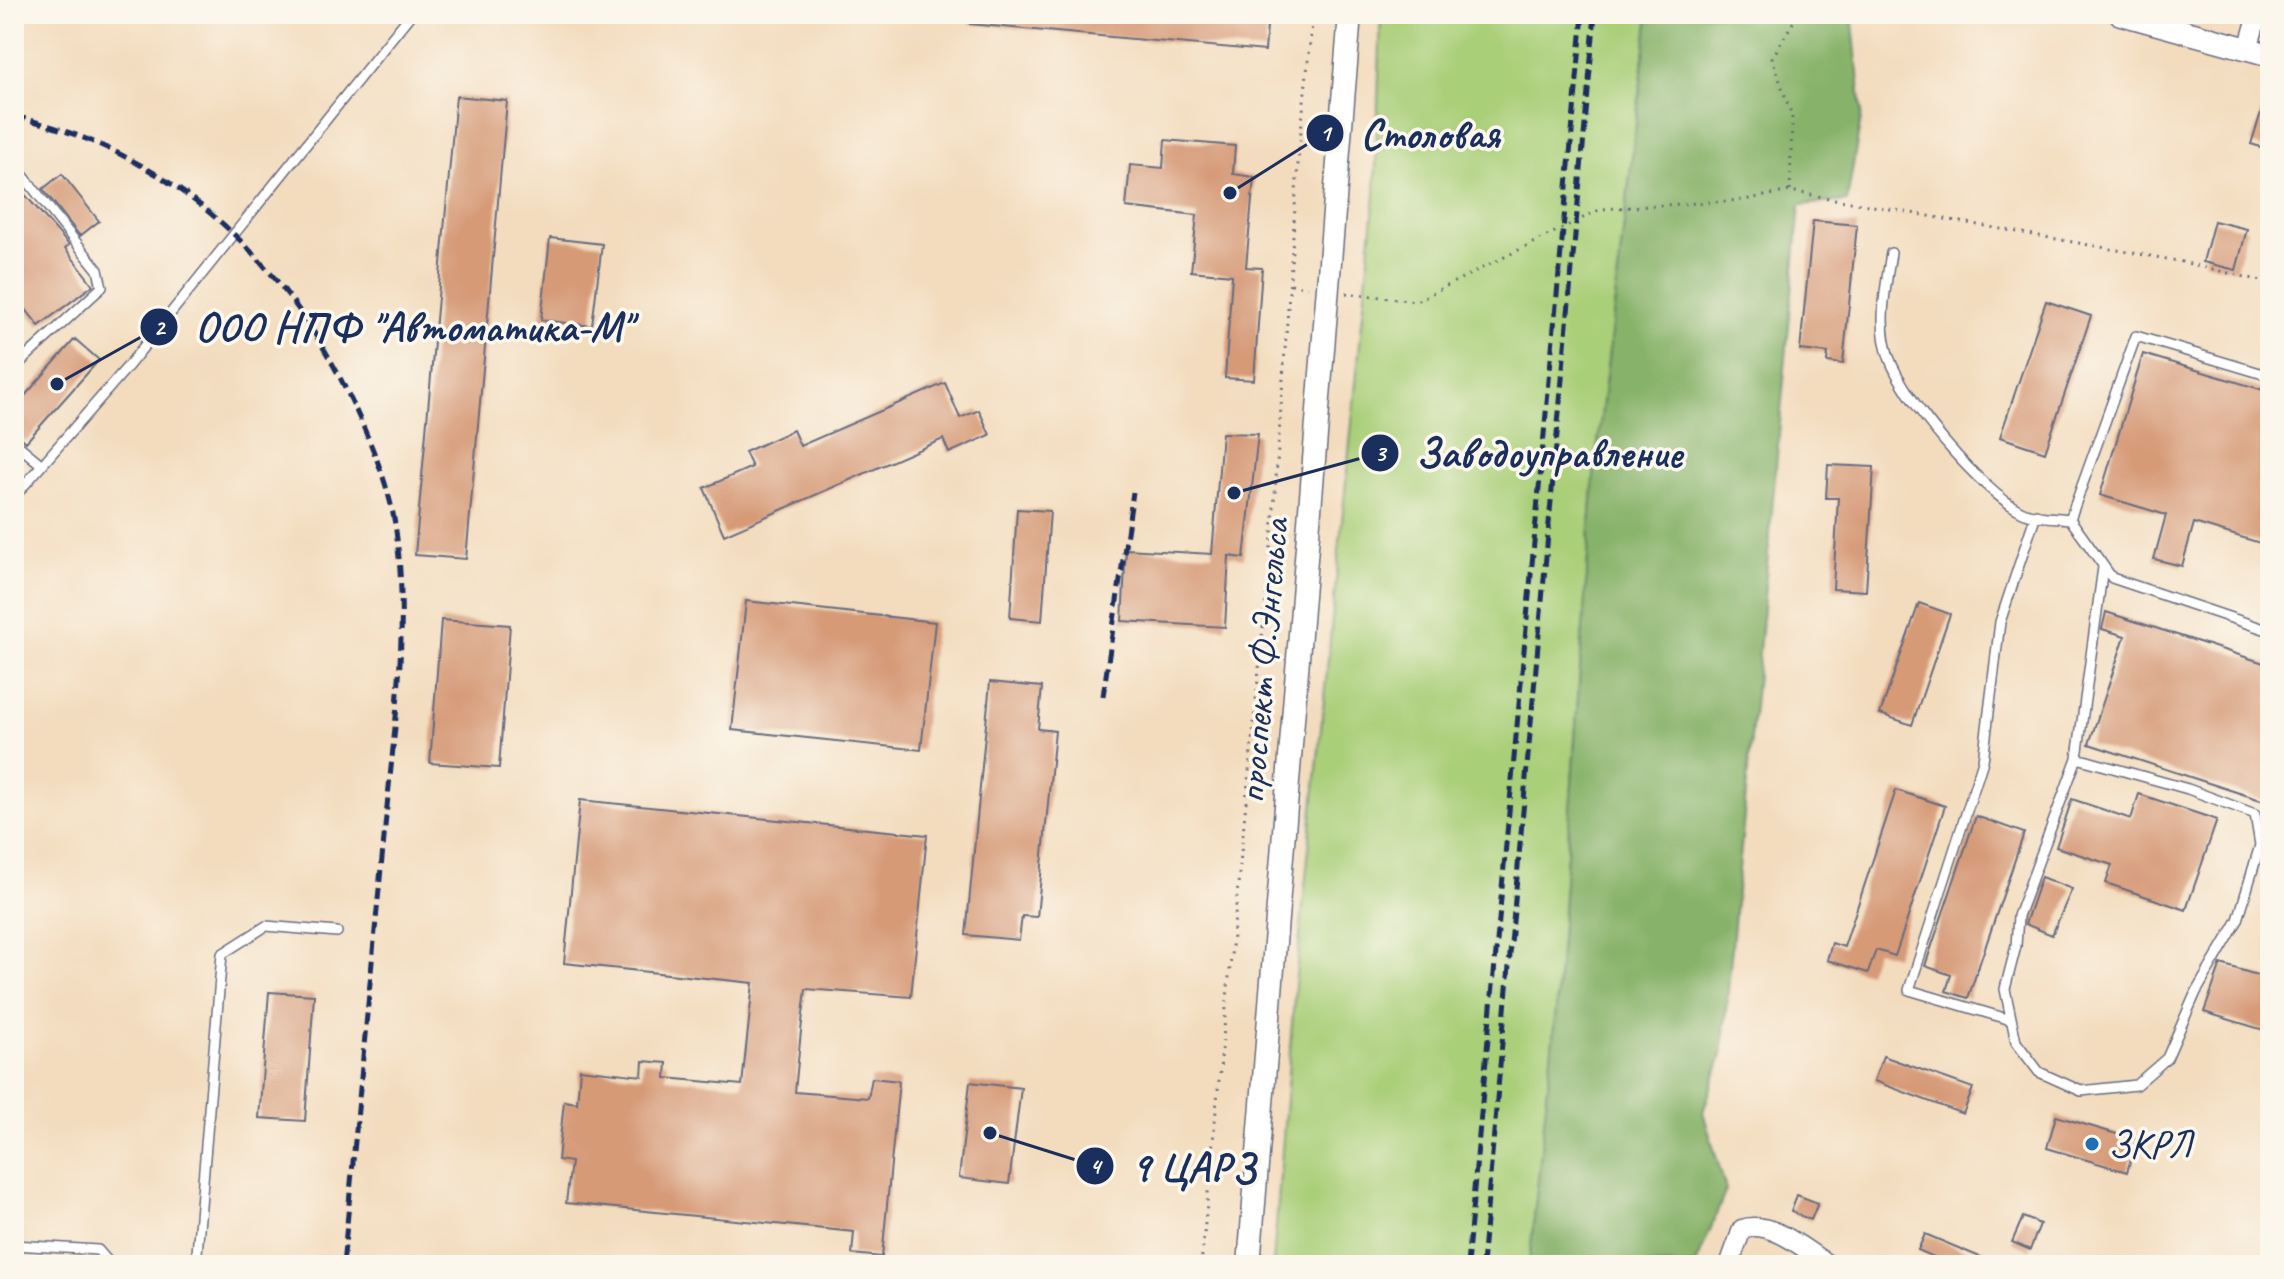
<svg xmlns="http://www.w3.org/2000/svg" width="2284" height="1279" font-family="Caveat,sans-serif">
  <rect width="100%" height="100%" fill="#fbf7ec"/>
  <filter id="ink" filterUnits="userSpaceOnUse"><feTurbulence type="fractalNoise" baseFrequency=".0125" numOctaves="2"/><feDisplacementMap in="SourceGraphic" scale="16" xChannelSelector="R" yChannelSelector="G"/><feConvolveMatrix kernelMatrix="1 2 1 2 8 2 1 2 1" color-interpolation-filters="sRGB"/></filter>
  <filter id="wash" filterUnits="userSpaceOnUse"><feTurbulence type="fractalNoise" baseFrequency=".006" numOctaves="4" result="noise"/><feDisplacementMap in="SourceGraphic" scale="32" xChannelSelector="R" yChannelSelector="G"/><feGaussianBlur stdDeviation="1.8" result="paint"/><feColorMatrix in="noise" values="0 0 0 0 0 0 0 0 0 0 0 0 0 0 0 0 0 1.4 0 .05"/><feComposite in="paint" operator="in"/></filter>
  <g filter="url(#wash)">
    <rect width="100%" height="100%" fill="#f3dcbe"/>
    <path fill="#aacf79" stroke="#627f6c" stroke-width="2" d="M1381,14h268l-56,472 -37,523 -27,256h-256l22,-279 80,-791z"/>
    <path fill="#87b269" stroke="#517064" stroke-width="2" d="M1649,14h203l10,98 -15,89 -47,4 -78,850 -19,57 23,78 -30,75h-167l27,-256 37,-523z"/>
    <g id="blocks">
      <path fill="#d69a77" d="M971,14h297l-3,37 -295,-27z
        M2267,94h3v56l-19,-6z
        M456,96l51,5 -41,458 -51,-4z
        M1165,140l70,6 -2,28 21,3 -8,90 16,1 -8,112 -29,-2 7,-103 -41,-4 6,-56 -71,-8 4,-42 33,3z
        M62,174l37,47 -19,15 -37,-47z
        M14,182l55,63 -4,3 28,37 -54,41 -25,-32z
        M1813,221l44,4 -14,139 -16,-2 1,-9 -28,-3z
        M2214,221l33,8 -11,41 -33,-8z
        M550,238l52,6 -10,82 -51,-6z
        M2046,301l45,15 -46,136 -45,-15z
        M75,339l24,21 -73,82 -12,-11v-23z
        M2143,354l127,38v154l-76,-23 -12,43 -28,-7 12,-44 -66,-20z
        M945,383l15,35 19,-8 11,25 -41,18 -6,-14 -219,96 -20,-47 48,-21 -7,-15 48,-22 7,16z
        M1222,433l36,1 -14,124 -15,-2 -4,71 -103,-6 4,-72 86,5z
        M1828,465l46,2 -8,124 -33,-2 5,-91h-12z
        M1017,509l33,2 -8,110 -32,-3z
        M746,601l189,21 -14,128 -189,-20z
        M1919,603l31,11 -38,111 -32,-11z
        M2106,612l164,53v138l-181,-59 36,-108 -23,-7z
        M441,620l69,5 -11,143 -69,-5z
        M990,682l52,5 -4,42 17,2 -18,186 -15,-1 -3,24 -53,-5z
        M1896,790l49,16 -50,150 -19,-6 -8,23 -41,-13 5,-17 12,4z
        M2139,794l78,26 -31,90 -80,-27 6,-18 -56,-18 16,-48 59,20z
        M580,800l347,35 -16,162 -105,-8 -5,42 -6,61 73,6 4,-20 27,3 -17,176 -30,-3 2,-22 -288,-29 5,-41 -13,-2 6,-59 13,2 3,-34 62,7 1,-15 24,2 -1,15 76,7 11,-102 -189,-20z
        M1976,816l48,17 -56,165 -22,-7 5,-16 -26,-9z
        M2041,877l31,12 -20,46 -27,-11z
        M2221,964l49,15v53l-66,-20z
        M269,992l45,3 -9,126 -46,-3z
        M1883,1056l90,32 -10,26 -89,-33z
        M970,1082l51,6 -12,96 -50,-6z
        M2056,1116l81,24 -10,32 -80,-24z
        M1797,1195l21,8 -7,17 -20,-8z
        M2023,1217l17,7 -10,26 -18,-8z
        M1925,1234l74,31h-47l-34,-15z"/>
    </g>
  </g>
  <g filter="url(#ink)">
    <use href="#blocks" fill-opacity="0" stroke="#676c80" stroke-width="2"/>
    <g fill="none" stroke-linecap="round" stroke-linejoin="round">
      <g stroke="#676c80" stroke-width="12">
        <path id="service" d="M14,170l4,-1 80,101 4,17 -88,81
          M1891,253c-5,33 -14,72 -2,104 15,43 92,134 132,154 13,7 34,6 49,8
          M2270,376l-134,-40 -66,183 42,59 158,53
          M14,442l28,23
          M14,497l115,-132 282,-351
          M2103,567l-26,191 111,31 67,25 5,31 10,3
          M2077,758l-59,158 -2,30 -11,43 11,53 23,30 42,19 55,-6 31,-27 29,-66 42,-72 22,-75
          M2011,1020l-102,-30 74,-229 17,-139 36,-108
          M14,1245l84,5 13,15
          M196,1265l26,-311 44,-28 71,6"/>
      </g>
      <g stroke="#676c80" stroke-width="21">
        <path id="minor" d="M2248,49l10,-35
          M1729,1265l13,-36c29,-10 63,21 87,36"/>
      </g>
      <g stroke="#676c80" stroke-width="25">
        <path id="tertiary" d="M2121,14l149,41
          M1249,1265l101,-1251"/>
      </g>
      <path stroke="#676c80" stroke-width="3" stroke-dasharray="2 6" stroke-linecap="butt" d="M1790,191l2,-75 -20,-58 26,-44
        M1291,284l16,3
        M1346,293l70,8 185,-92 143,-9 46,-9 388,70 92,22
        M1201,1265l71,-730 27,-385 14,-136"/>
      <use href="#service" stroke="#fff" stroke-width="9"/>
      <use href="#minor" stroke="#fff" stroke-width="18"/>
      <use href="#tertiary" stroke="#fff" stroke-width="22"/>
      <path stroke="#1b2f5e" stroke-width="5" stroke-dasharray="12 6" stroke-linecap="butt" d="M14,116c159,38 271,142 339,288 18,39 37,83 43,127 14,102 -3,205 -12,307 -14,142 -27,285 -41,427
        M1103,696l30,-204
        M1467,1265l116,-1251
        M1482,1265l113,-1251"/>
    </g>
  </g>
  <circle fill="#1f6fb2" stroke="#fbf7ec" stroke-width="3" cx="2092" cy="1144" r="8"/>
  <g text-anchor="middle" dominant-baseline="central" stroke-width="7" stroke-linejoin="round" paint-order="stroke">
    <g font-size="40" fill="#1b2f5e" stroke="#fbf7ec">
      <text transform="translate(1263 661) rotate(-85)">проспект Ф.Энгельса</text>
    </g>
    <g font-size="40" fill="#1b2f5e" stroke="#fbf7ec" text-anchor="start">
      <text x="2108" y="1144">ЗКРЛ</text>
    </g>
  </g>
  <path fill="none" stroke="#1b2f5e" stroke-width="3" d="M1230 193L1325 133M57 384L159 327M1234 493L1380 453M990 1133L1095 1166"/>
  <g fill="#1b2f5e" stroke="#fbf7ec" stroke-width="3">
    <circle cx="1230" cy="193" r="8"/>
    <circle cx="57" cy="384" r="8"/>
    <circle cx="1234" cy="493" r="8"/>
    <circle cx="990" cy="1133" r="8"/>
    <circle cx="1325" cy="133" r="20"/>
    <circle cx="159" cy="327" r="20"/>
    <circle cx="1380" cy="453" r="20"/>
    <circle cx="1095" cy="1166" r="20"/>
  </g>
  <g font-size="24" text-anchor="middle" font-weight="bold" fill="#fff">
    <text x="1325" y="141">1</text>
    <text x="159" y="335">2</text>
    <text x="1380" y="461">3</text>
    <text x="1095" y="1174">4</text>
  </g>
  <g font-size="42" text-anchor="middle" font-weight="bold" fill="#1b2f5e" stroke="#fbf7ec" stroke-width="7" stroke-linejoin="round" paint-order="stroke">
    <text x="1430" y="148">Столовая</text>
    <text x="413" y="341">ООО НПФ "Автоматика-М"</text>
    <text x="1549" y="467">Заводоуправление</text>
    <text x="1194" y="1181">9 ЦАРЗ</text>
  </g>
  <rect width="2284" height="1279" fill="none" stroke="#fbf7ec" stroke-width="48"/>
</svg>
